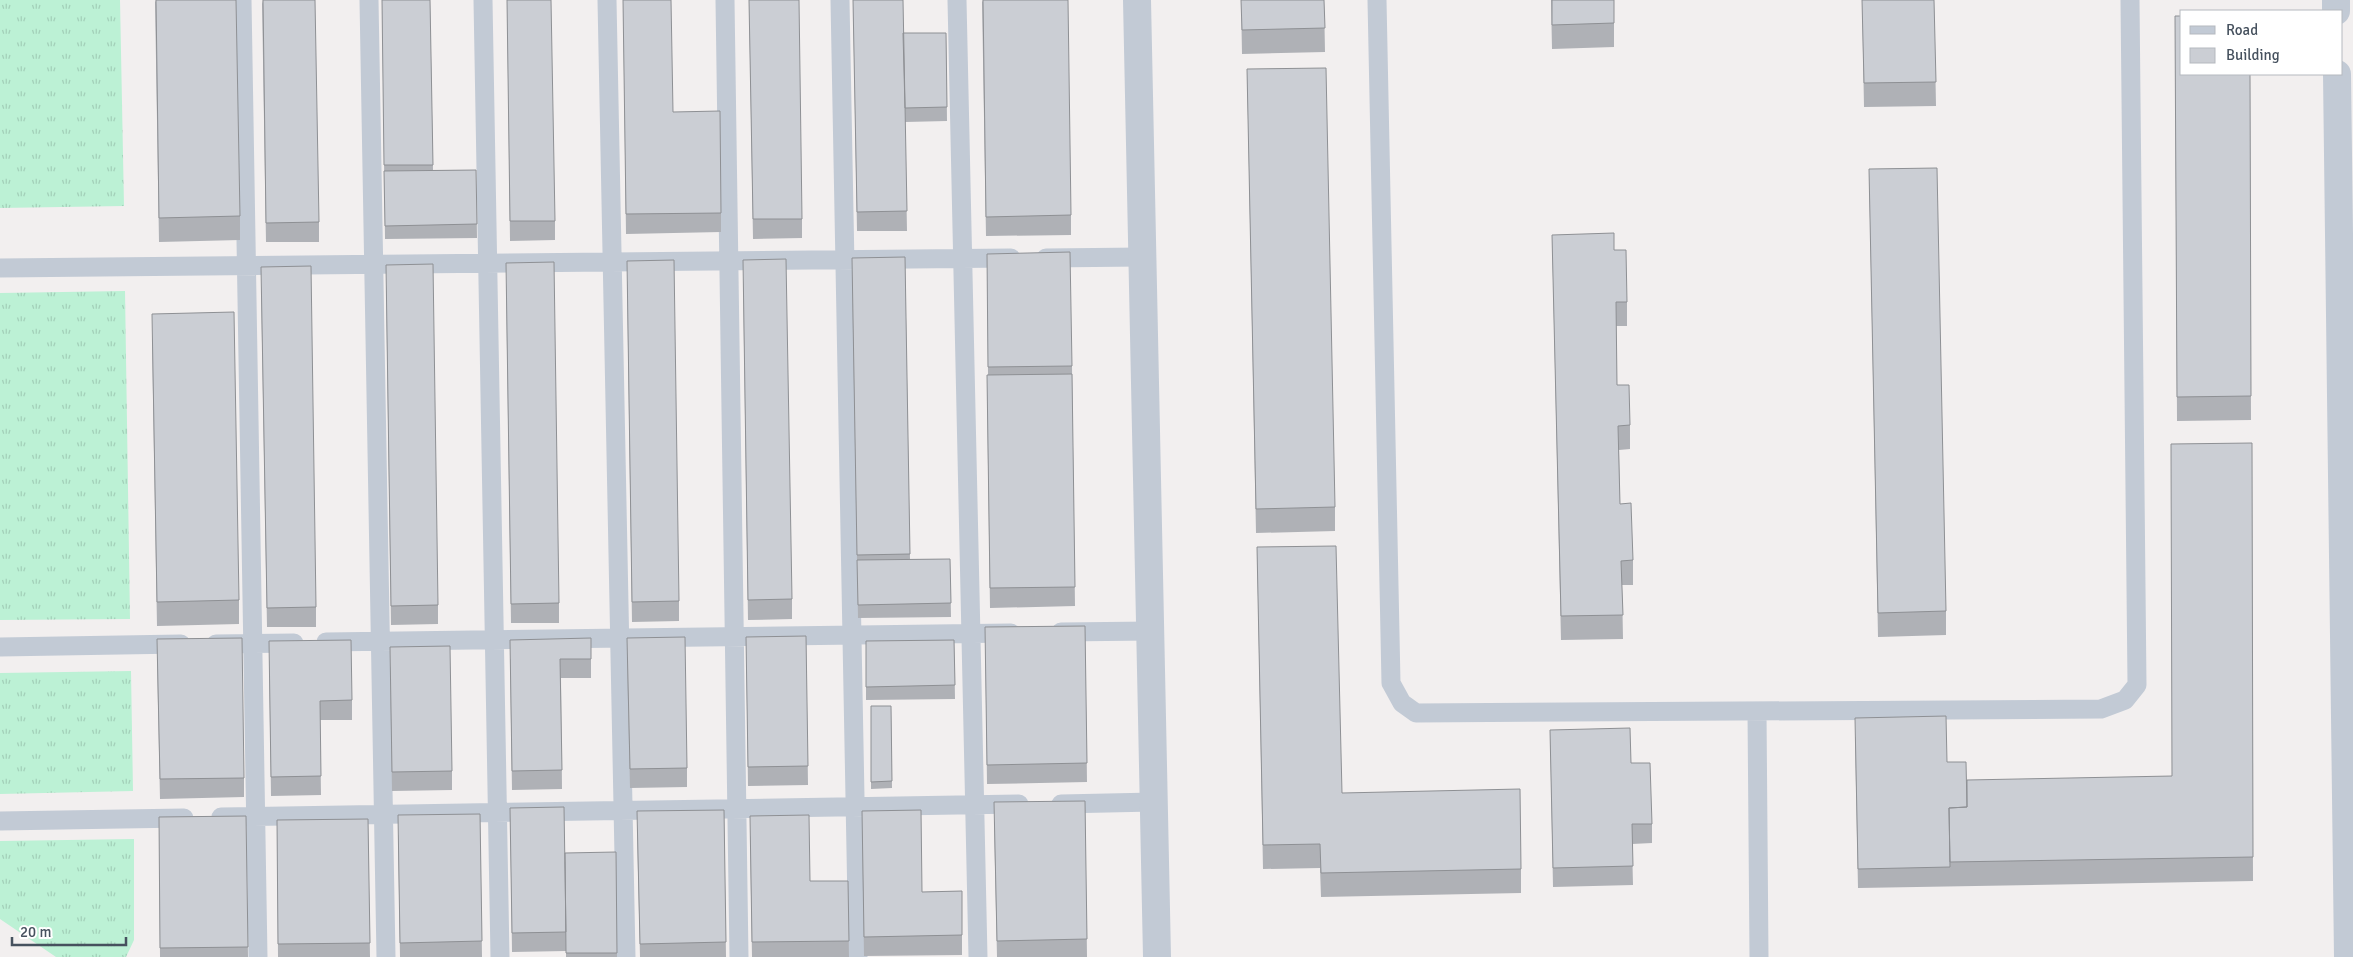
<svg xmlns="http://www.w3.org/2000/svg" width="2353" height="957" font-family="Signika,sans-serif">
  <defs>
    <pattern id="grass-tufts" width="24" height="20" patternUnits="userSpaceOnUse" patternTransform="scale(1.25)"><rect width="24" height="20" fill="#bcf1d5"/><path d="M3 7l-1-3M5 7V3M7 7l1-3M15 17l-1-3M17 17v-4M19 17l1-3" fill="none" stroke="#a3d0b9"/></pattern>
  </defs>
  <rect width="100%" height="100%" fill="#f2efef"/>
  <path fill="url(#grass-tufts)" d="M0,0h120l4,206 -124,2z
    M125,291l5,328 -130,1v-327z
    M131,671l2,120 -133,3v-121z
    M134,839v101l-8,17h-70l-56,-38v-78z"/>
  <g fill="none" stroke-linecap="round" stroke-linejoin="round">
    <path stroke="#c2cad5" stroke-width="19" d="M242,0l16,957
      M369,0l17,957
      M483,0l17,957
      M607,0l19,957
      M725,0l14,957
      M840,0l18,957
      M957,0l21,957
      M1377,0l14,683 11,20 14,10 685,-4 24,-9 12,-15 -7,-685
      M1046,258l96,-1
      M0,268l1011,-10
      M1061,632l90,-1
      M326,642l685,-9
      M216,644l78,-1
      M0,647l181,-3
      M1757,711l2,246
      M1061,804l93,-2
      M221,817l798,-13
      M0,821l184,-3"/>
    <path stroke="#c2cad5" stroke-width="28" d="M2336,0v11
      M2337,74l11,883"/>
    <path stroke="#c2cad5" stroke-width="28" d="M1137,0l20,957"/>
  </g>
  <path fill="#afb1b6" d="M155,0l85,216v24l-81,2z
    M262,0l57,222v20h-53z
    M382,0h48l3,170h43l1,68 -92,1z
    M507,0l48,221v19l-45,1z
    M623,0l50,112 48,101v19l-95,2z
    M749,0l53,219v19l-49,1z
    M853,0l50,33h43l1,88 -42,1 2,109h-50z
    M982,0l89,215v20l-85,1z
    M1241,0h83l1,52 -83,2z
    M1551,0h63v47l-62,2z
    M1862,0h72l2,106 -72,1z
    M2175,16l75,58 1,346 -74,1z
    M1247,69l88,438v24l-79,2z
    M1869,169l77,442v24l-68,2z
    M1552,235l62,15 13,52v24h-11l1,59 13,40v24l-11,1 1,54 13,56v25h-11l1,54 -62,1z
    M987,254l85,112 3,240 -85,2 -3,-213 1,-20z
    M905,257l5,302h40l1,58 -93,1 -6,-341z
    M743,279l49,320v20l-44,1z
    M627,280l52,321v20l-47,1z
    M506,283l53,320v20h-48z
    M386,285l52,320v19l-47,1z
    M261,286l55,321v20h-49z
    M152,338l87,262v24l-82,2z
    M2252,443l1,438 -395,7 -3,-151 92,25 20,23 205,-9z
    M1257,547l85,246 179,76v24l-200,4 -1,-29 -57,1z
    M1085,626l2,156 -100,2 -2,-157z
    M806,636l2,149 -60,1 -2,-149z
    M591,638v40h-30l1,111 -50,1 -2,-131z
    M954,640l1,59 -89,1v-59z
    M627,657l60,111v19l-57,1z
    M157,659l87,119v19l-84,2z
    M269,660l83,40v20h-32l1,75 -50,1z
    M390,666l62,105v19l-60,1z
    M871,706h20l1,82 -21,1z
    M1550,730l81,33 21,61v19l-20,1 1,41 -80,2z
    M1085,801l2,156h-90l-3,-135z
    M510,808l55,54 51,-10 1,105h-51v-13v7l-54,1z
    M724,810l2,147h-86l-3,-127z
    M480,814l2,143h-82l-2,-122z
    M246,816l2,141h-88l-1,-140z
    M368,819l2,138h-92l-1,-137z
    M862,830l60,62 40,-1v64l-98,1z
    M750,836l60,45h38l1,76h-97z"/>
  <path fill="#cbced4" stroke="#8e9094" d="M156,0h80l4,216 -81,2z
    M263,0h52l4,222 -53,1z
    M382,0h48l3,165h-49z
    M507,0h44l4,221h-45z
    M623,0h48l2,112 47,-1 1,102 -95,1z
    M749,0h50l3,219h-49z
    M853,0h50l4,211 -50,1z
    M983,0h85l3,215 -85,2z
    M1241,0h83l1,28 -83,2z
    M1552,0h62v23l-62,2z
    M1862,0h72l2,82 -72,1z
    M2175,16h7v58h68l1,322 -74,1z
    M903,33h43l1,74 -42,1z
    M1326,68l9,439 -79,2 -9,-440z
    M1937,168l9,443 -68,2 -9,-444z
    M476,170l1,54 -92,2 -1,-55z
    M1614,233v17h12l1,52h-11l1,83h12l1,40 -12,1 2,78 11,-1 2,57 -12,1 2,54 -62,1 -9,-381z
    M1070,252l2,114 -84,1 -1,-113z
    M905,257l5,297 -53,1 -5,-297z
    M786,259l6,340 -44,1 -5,-340z
    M674,260l5,341 -47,1 -5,-341z
    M554,262l5,341 -48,1 -5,-341z
    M433,264l5,341 -47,1 -5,-341z
    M311,266l5,341 -49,1 -6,-341z
    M234,312l5,288 -82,2 -5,-288z
    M1072,374l3,213 -85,1 -3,-213z
    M2252,443l1,414 -303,5 -1,-54 18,-1v-27l205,-4 -1,-332z
    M1336,546l6,247 178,-4 1,80 -200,4 -1,-29 -57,1 -6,-298z
    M950,559l1,44 -93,2 -1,-45z
    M1085,626l2,137 -100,2 -2,-138z
    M806,636l2,130 -60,1 -2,-130z
    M685,637l2,131 -57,1 -3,-131z
    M242,638l2,140 -84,1 -3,-140z
    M591,638v21h-31l2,111 -50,1 -2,-131z
    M351,640l1,60 -32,1 1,75 -50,1 -2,-136z
    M954,640l1,45 -89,2v-46z
    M450,646l2,125 -60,1 -2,-125z
    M871,706h20l1,75 -21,1z
    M1946,716l1,46h19l1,45 -18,1 1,59 -92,2 -3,-151z
    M1630,728l1,35h19l2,61h-20l1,42 -80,2 -3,-138z
    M1085,801l2,138 -90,2 -3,-139z
    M564,807l2,125 -54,1 -2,-125z
    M724,810l2,132 -86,2 -3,-133z
    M921,810l1,82 40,-1v44l-98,2 -2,-126z
    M480,814l2,127 -82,2 -2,-128z
    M809,815l1,66h38l1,60 -97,1 -2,-126z
    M246,816l2,131 -88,1 -1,-131z
    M368,819l2,124 -92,1 -1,-124z
    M616,852l1,101h-51l-1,-100z"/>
  <rect x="2180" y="10" width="162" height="65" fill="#ffffff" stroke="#b5b9bf"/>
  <rect x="2190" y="26" width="25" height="8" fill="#c2cad5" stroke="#b5b9bf"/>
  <text x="2226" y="35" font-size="15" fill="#46515e">Road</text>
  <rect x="2190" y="48" width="25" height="15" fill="#cbced4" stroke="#b5b9bf"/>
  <text x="2226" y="60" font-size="15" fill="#46515e">Building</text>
  <path d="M12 937v8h114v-8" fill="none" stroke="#46515e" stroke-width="2.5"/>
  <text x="20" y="937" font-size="15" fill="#46515e" stroke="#ffffff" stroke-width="4" paint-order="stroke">20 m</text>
</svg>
